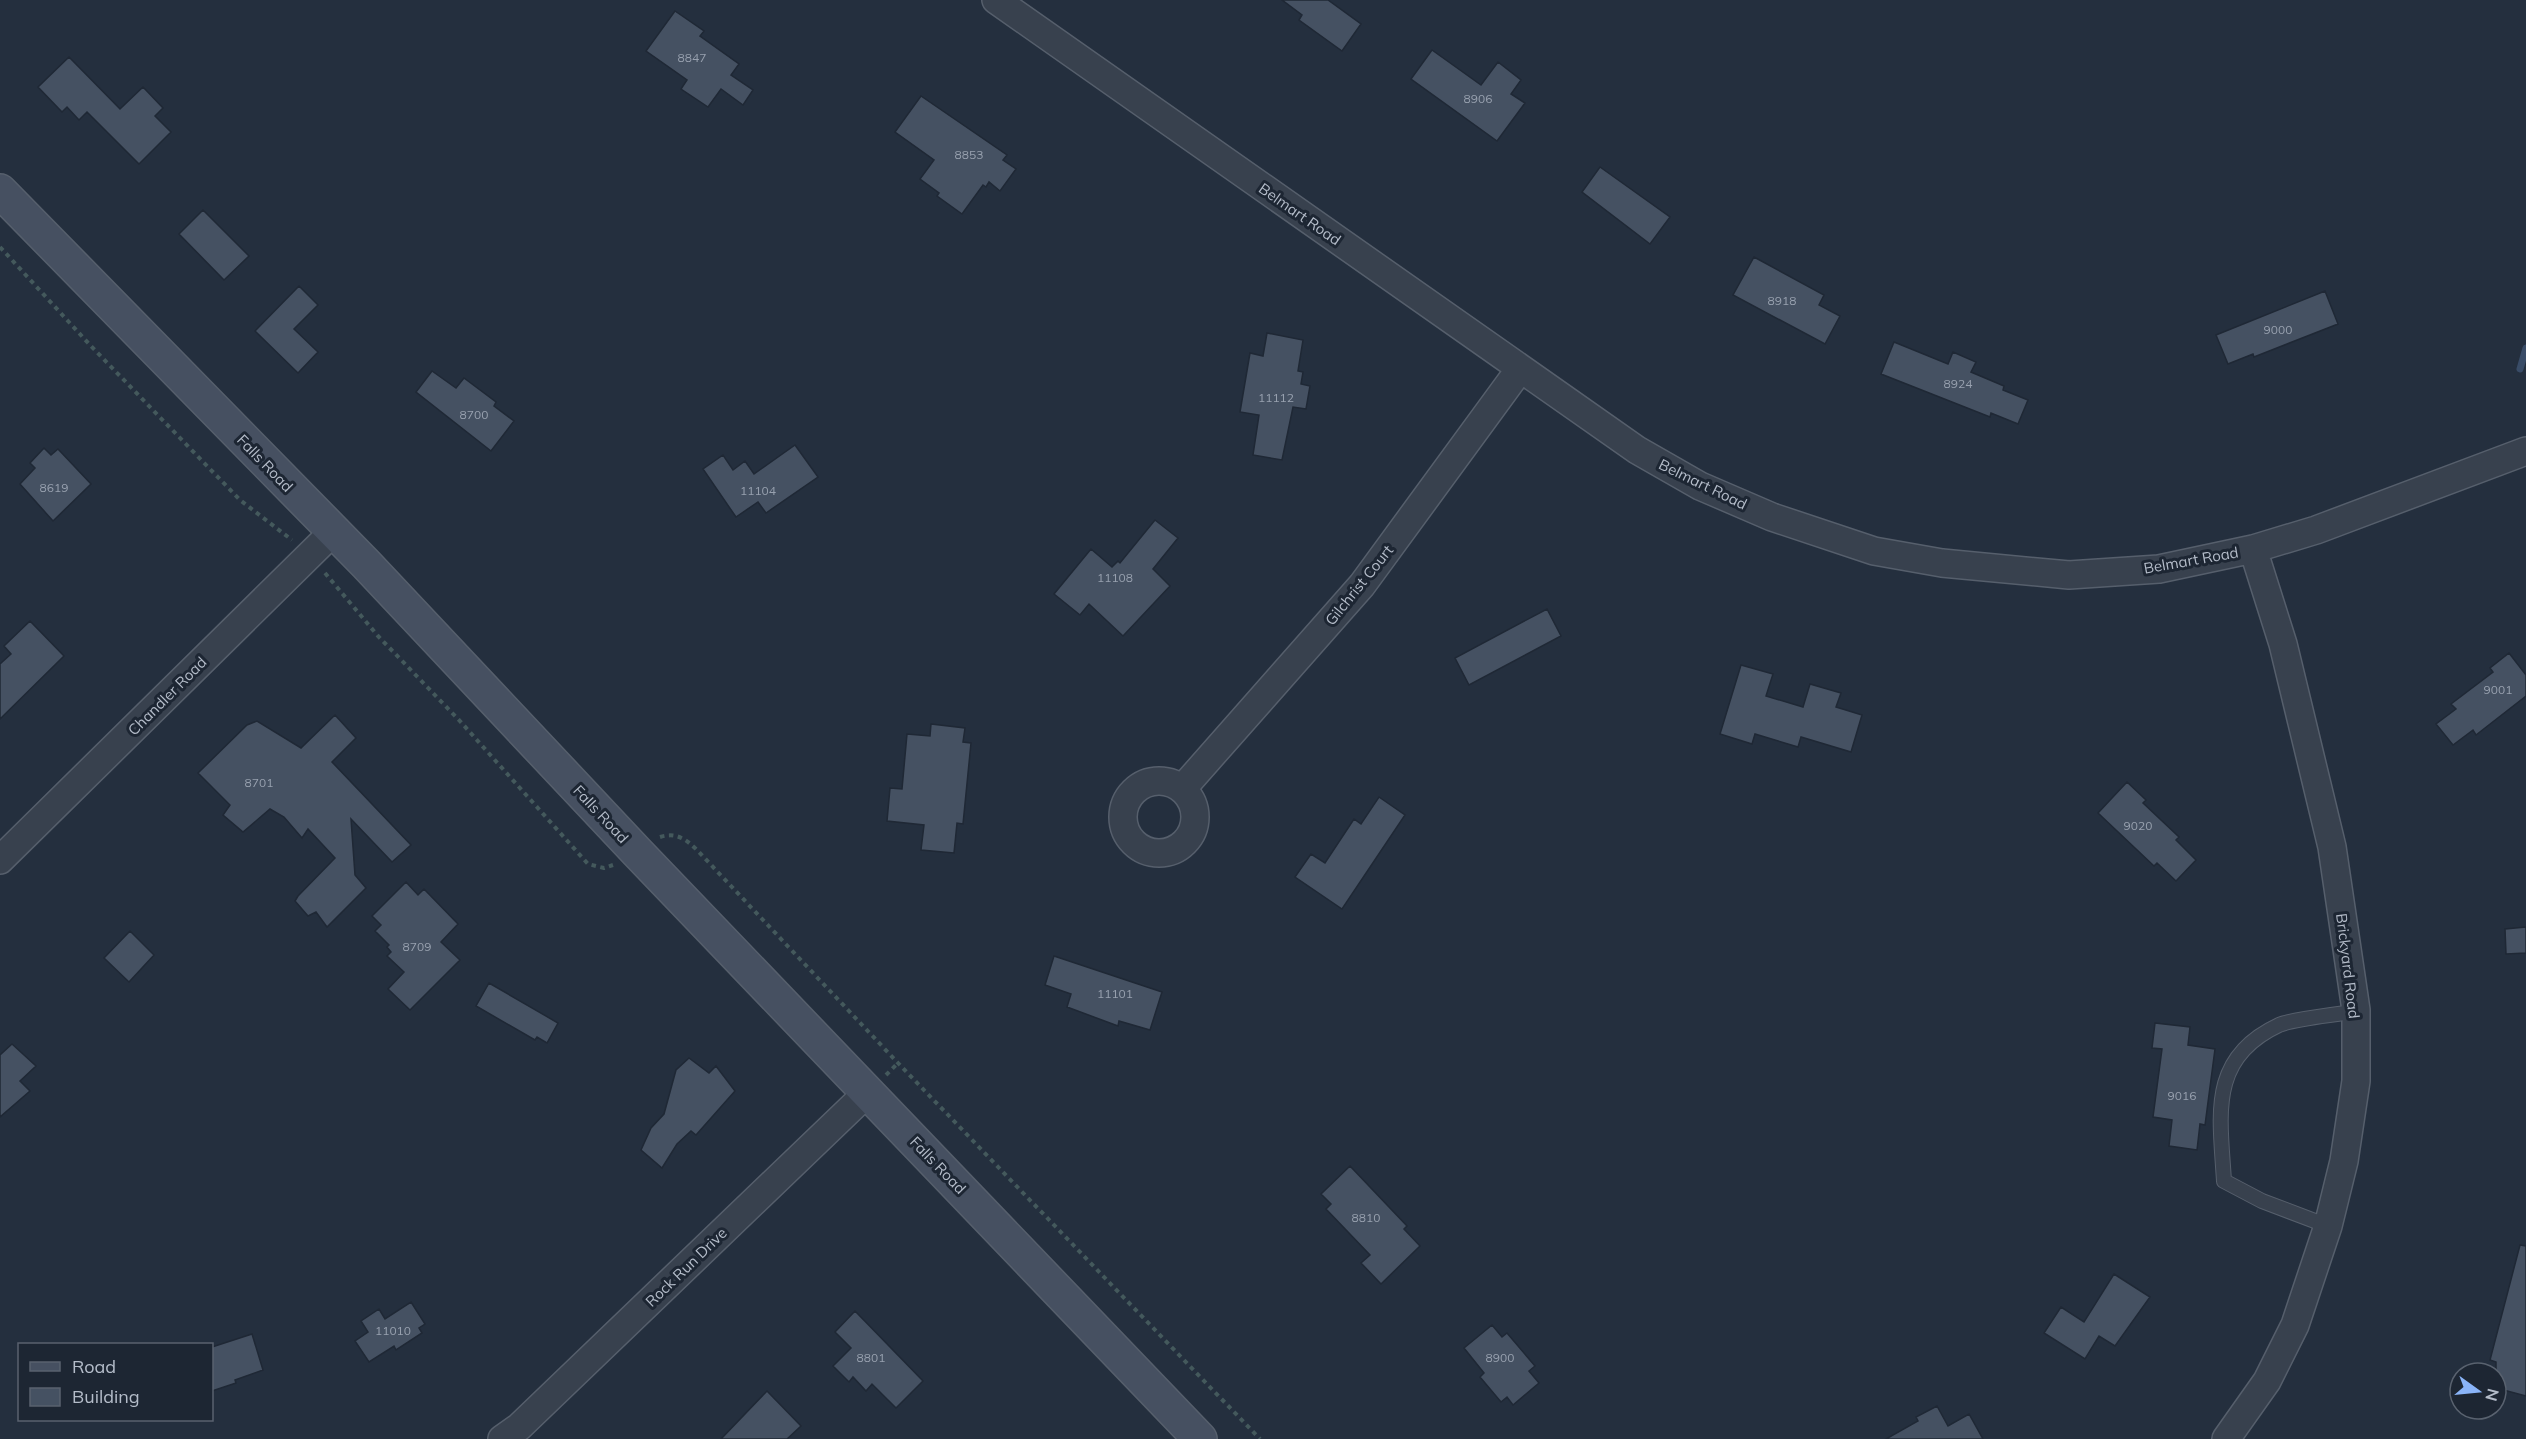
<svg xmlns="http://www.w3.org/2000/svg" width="2526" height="1439" font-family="Mulish,sans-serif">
  <rect width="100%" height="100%" fill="#242f3e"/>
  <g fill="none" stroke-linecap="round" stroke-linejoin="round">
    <path stroke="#394c67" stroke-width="7" d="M2520,369l6,-21"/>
  </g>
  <path fill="#455162" stroke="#1f2835" stroke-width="1.5" d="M1282,0h46l33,24 -19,27 -43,-31 3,-5z
    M675,11l29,20 -4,5 39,28 -8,11 22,15 -10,15 -22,-16 -13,18 -27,-18 6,-9 -41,-29z
    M1432,50l49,35 17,-23 23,18 -10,14 14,9 -28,38 -86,-62z
    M69,57l51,52 23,-22 20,21 -8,8 16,16 -32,32 -52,-52 -8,8 -12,-13 -5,5 -24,-25z
    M921,96l86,59 -4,5 13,9 -16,22 -11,-9 -3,5 -3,-2 -21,29 -25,-18 2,-3 -19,-14 14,-19 -39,-28z
    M1600,167l70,50 -20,27 -68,-52z
    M203,210l46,46 -25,24 -45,-46z
    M1754,257l70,38 -5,10 21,11 -15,28 -92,-49z
    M299,286l19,19 -24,24 24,23 -20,21 -43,-42z
    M2325,291l13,33 -84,33 -1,-3 -25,10 -12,-29z
    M1267,333l36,7 -5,31 5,1 -2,12 9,2 -4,23 -13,-2 -11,53 -29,-5 6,-40 -19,-3 10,-59 13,3z
    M1894,342l54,22 5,-12 23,10 -5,10 33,14 -1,4 25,10 -10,24 -27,-11 -1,4 -109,-43z
    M432,371l24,17 8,-10 32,24 -2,4 20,15 -23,30 -75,-59z
    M795,445l23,32 -52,36 -8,-11 -22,15 -33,-48 20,-14 10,15 12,-9 9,13z
    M44,448l7,7 7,-6 33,35 -38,37 -33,-37 15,-16 -5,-5z
    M1155,520l23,18 -25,31 17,17 -47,50 -34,-32 -9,11 -26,-21 37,-45 21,18 6,-6 2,2z
    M1547,609l14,27 -92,49 -14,-27z
    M30,621l34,35 -64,63v-55l11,-10 -7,-8z
    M2509,653l17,22v21l-50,39 -3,-5 -20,15 -17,-21 20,-15 -5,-5 42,-32 -3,-4z
    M1741,665l32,9 -7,22 37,11 7,-23 31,9 -5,14 26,8 -11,37 -50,-15 -3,10 -43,-13 -3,10 -32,-10z
    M335,715l21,23 -24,24 79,83 -19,17 -41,-43 4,56 11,13 -39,39 -11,-15 -8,4 -13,-15 3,-5 37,-38 -27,-29 -6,9 -18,-21 -14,-8 -27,23 -20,-17 7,-10 -32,-32 49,-48 10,-4 44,27z
    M931,724l34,4 -2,14 8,1 -8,81 -6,-1 -3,30 -33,-3 3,-25 -37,-4 3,-33 12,1 5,-55 23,2z
    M2127,782l19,18 -3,3 36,34 -3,3 20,20 -20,21 -19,-18 -3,3 -56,-53z
    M1379,797l26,18 -63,94 -47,-32 16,-23 14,9 29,-44 7,5z
    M406,882l12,13 6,-6 34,35 -17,18 19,18 -50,50 -22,-21 16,-17 -17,-16 4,-4 -4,-5 2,-2 -14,-14 6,-6 -9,-9z
    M2526,927v26l-20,1 -1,-25z
    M130,931l24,24 -25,27 -25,-24z
    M1054,956l108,36 -12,38 -31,-9 -1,5 -51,-19 4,-13 -26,-9z
    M489,983l69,40 -11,20 -10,-6 -2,3 -59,-34z
    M2155,1023l35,4 -2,18 27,4 -10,76 -5,-1 -3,26 -28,-4 3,-26 -19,-3 9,-68 -10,-1z
    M12,1044l24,22 -16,15 10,10 -30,26v-62z
    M689,1058l20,15 7,-7 19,25 -39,44 -5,-4 -14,13 -15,24 -21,-18 10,-22 13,-14 12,-44z
    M1350,1166l57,60 -3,3 16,17 -39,38 -20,-21 9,-8 -44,-46 5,-5 -10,-10z
    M2520,1245l6,1v150l-30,-8v-26l-6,-2z
    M2114,1274l36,23 -35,49 -16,-10 -14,23 -41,-26 17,-26 23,15z
    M411,1302l14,22 -6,4 3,5 -26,17 -2,-4 -25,16 -14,-21 13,-9 -7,-11 18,-12 6,10z
    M855,1311l68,70 -27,27 -24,-24 -6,7 -13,-14 -4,5 -16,-16 18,-18 -16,-16z
    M1492,1325l10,12 5,-4 28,33 -6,5 10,12 -26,22 -6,-8 -6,5 -21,-25 4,-4 -20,-25z
    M252,1334l11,36 -28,10 1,3 -24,8v-44z
    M767,1391l34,35 -14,13h-66z
    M1937,1406l11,20 21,-12 14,25h-97l32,-18 -2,-4z"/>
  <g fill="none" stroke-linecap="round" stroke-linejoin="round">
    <g stroke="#565f6c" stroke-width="16">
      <path id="lane" d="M2328,1226l-66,-25 -38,-20c-4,-66 -16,-123 55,-156 16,-7 58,-10 77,-14"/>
    </g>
    <g stroke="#565f6c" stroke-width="30">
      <path id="street" d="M996,0l641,450 63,36 72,31 102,34 68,12 127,12 90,-6 94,-20 63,-19 210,-79
        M1123 817a36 36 0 1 1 72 0a36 36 0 1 1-72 0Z
        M1182,789l180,-204 158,-216
        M0,860l333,-328
        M502,1439l17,-12 349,-335
        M2226,1439l41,-58 28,-56 33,-99 16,-65 12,-80v-71l-24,-163 -49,-203 -30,-95"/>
    </g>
    <g stroke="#565f6c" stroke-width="36">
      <path id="secondary" d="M0,191l366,373 271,288 563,587"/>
    </g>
    <path stroke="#44595c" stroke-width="4" stroke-dasharray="4.5 4.5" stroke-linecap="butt" d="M0,247l90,98 150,155 52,40
      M325,573l53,63 81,84 129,144 16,4 9,-3
      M660,837c16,-5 26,2 37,13l201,213 362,376
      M886,1075l12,-12"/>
    <use href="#lane" stroke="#38414e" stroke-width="14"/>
    <use href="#street" stroke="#38414e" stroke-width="27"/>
    <use href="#secondary" stroke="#465061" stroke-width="33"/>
  </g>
  <g text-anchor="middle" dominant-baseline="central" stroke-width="6" stroke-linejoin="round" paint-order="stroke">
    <g font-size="12" fill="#98a1af">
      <text x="692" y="57">8847</text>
      <text x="1478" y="98">8906</text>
      <text x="969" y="154">8853</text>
      <text x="1782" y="300">8918</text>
      <text x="2278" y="329">9000</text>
      <text x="1958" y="383">8924</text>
      <text x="1276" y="397">11112</text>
      <text x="474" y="414">8700</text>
      <text x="54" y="487">8619</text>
      <text x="758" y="490">11104</text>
      <text x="1115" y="577">11108</text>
      <text x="2498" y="689">9001</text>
      <text x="259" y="782">8701</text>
      <text x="2138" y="825">9020</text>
      <text x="417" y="946">8709</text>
      <text x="1115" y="993">11101</text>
      <text x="2182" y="1095">9016</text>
      <text x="1366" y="1217">8810</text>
      <text x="393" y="1330">11010</text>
      <text x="871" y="1357">8801</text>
      <text x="1500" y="1357">8900</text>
    </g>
    <g font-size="15" fill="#b4bcc9" stroke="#1d2633">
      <text transform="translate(1300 214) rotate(35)">Belmart Road</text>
      <text transform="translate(265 463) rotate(46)">Falls Road</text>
      <text transform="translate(1703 484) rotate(26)">Belmart Road</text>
      <text transform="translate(2191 560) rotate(-10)">Belmart Road</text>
      <text transform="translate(1359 585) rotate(-51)">Gilchrist Court</text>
      <text transform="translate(167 696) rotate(-45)">Chandler Road</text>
      <text transform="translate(601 814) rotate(47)">Falls Road</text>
      <text transform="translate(2348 966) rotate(83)">Brickyard Road</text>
      <text transform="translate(938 1165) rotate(46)">Falls Road</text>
      <text transform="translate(686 1267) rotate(-44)">Rock Run Drive</text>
    </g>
  </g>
  <rect x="18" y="1343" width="195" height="78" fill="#1d2633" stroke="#59626f" stroke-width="1.5"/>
  <rect x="30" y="1362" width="30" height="9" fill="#465061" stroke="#59626f" stroke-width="1.5"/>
  <text x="72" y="1373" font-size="18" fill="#b4bcc9">Road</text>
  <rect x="30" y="1388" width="30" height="18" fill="#455162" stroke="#59626f" stroke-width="1.5"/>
  <text x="72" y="1403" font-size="18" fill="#b4bcc9">Building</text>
  <g transform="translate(2478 1391) rotate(105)"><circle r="28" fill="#1d2633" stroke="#59626f" stroke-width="1.5"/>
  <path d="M0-4.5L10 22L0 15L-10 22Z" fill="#8ab4f8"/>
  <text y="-9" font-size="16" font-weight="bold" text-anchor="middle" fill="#b4bcc9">N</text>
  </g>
</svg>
